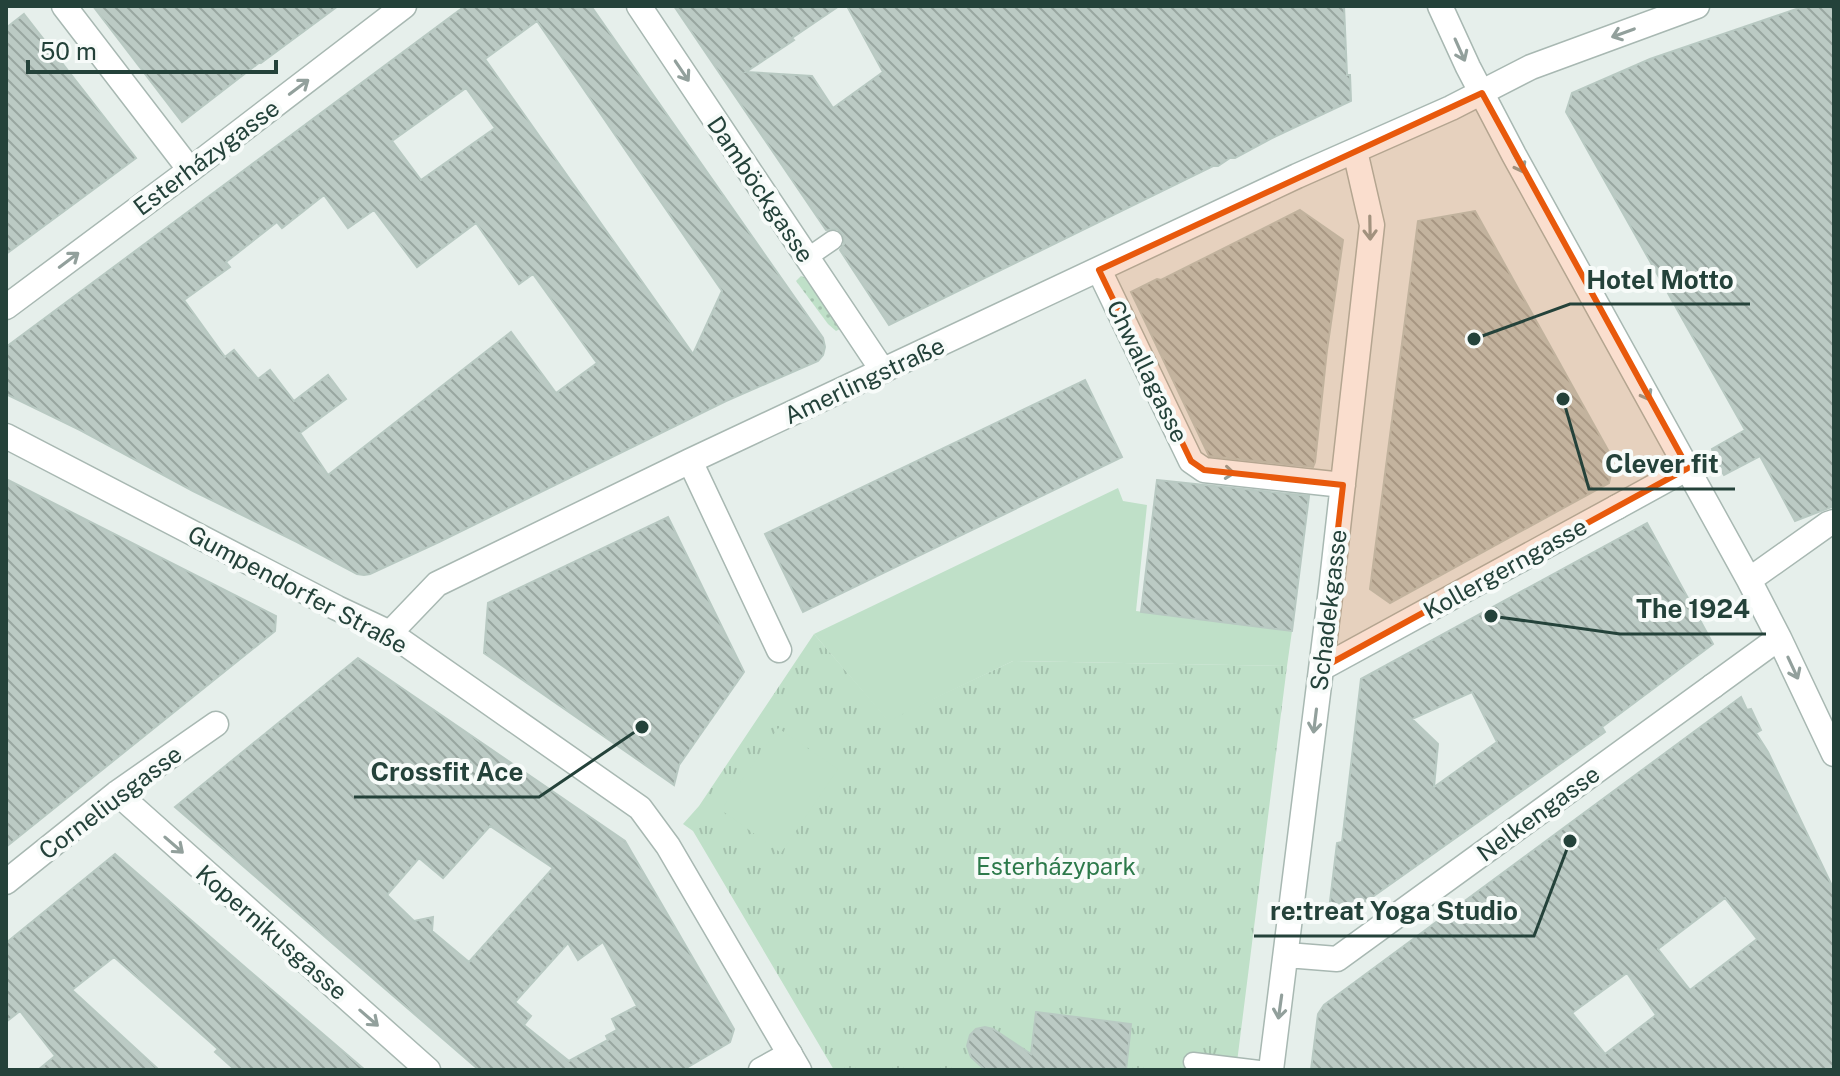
<svg xmlns="http://www.w3.org/2000/svg" width="1840" height="1076" font-family="'Public Sans',sans-serif">
  <defs>
    <pattern id="grass-dots" width="8" height="8" patternUnits="userSpaceOnUse" patternTransform="scale(2)"><rect width="8" height="8" fill="#bfe0c8"/><path d="M2 2h.1M6 6h.1" fill="none" stroke="#a4c1ad" stroke-width="1.8" stroke-linecap="round"/></pattern>
    <pattern id="park-tufts" width="24" height="20" patternUnits="userSpaceOnUse" patternTransform="scale(2)"><rect width="24" height="20" fill="#bfe0c8"/><path d="M3 7l-1-3M5 7V3M7 7l1-3M15 17l-1-3M17 17v-4M19 17l1-3" fill="none" stroke="#a4c1ad"/></pattern>
    <pattern id="building-back-hatch" width="6" height="6" patternUnits="userSpaceOnUse" patternTransform="scale(2)"><rect width="6" height="6" fill="#bbcac4"/><path d="M-1 5l2 2M0 0l6 6M5-1l2 2" fill="none" stroke="#98a6a0"/></pattern>
  </defs>
  <rect width="100%" height="100%" fill="#e6efeb"/>
  <path fill="url(#grass-dots)" d="M801,276l5,2 34,51 -4,2 -8,-7 -32,-43z"/>
  <path fill="url(#park-tufts)" d="M814,634l74,86 125,-59 274,5 -51,404h-402l-141,-239 -10,-7 16,-18z"/>
  <path fill="#bfe0c8" d="M1118,488l5,13 24,4 -11,106 156,20 -5,35 -274,-5 -125,60 -74,-87z
    M778,728l60,41 -57,84 -60,-43z"/>
  <path fill="url(#building-back-hatch)" stroke="#b8c9c2" stroke-width="2" fill-rule="evenodd" d="M93,6h245l-77,57 -1,-1 -78,60z
    M465,6h126l232,332 2,9 -2,8 -5,6 -92,40 -287,141 -69,32 -6,1 -7,-1 -60,-32 -104,-51 -113,-61 -74,-36v-47zM537,21l185,270 -29,63 -208,-295zM466,88l29,40 -74,52 -29,-39zM324,195l24,33 26,-18 43,57 59,-44 43,61 14,-10 64,89 -41,30 -45,-61 -183,143 -28,-42 46,-34 -18,-24 -34,26 -24,-31 -12,9 -24,-29 -9,7 -41,-57 46,-33 -4,-5 51,-40 5,6z
    M674,6h165l-47,32 2,2 -48,32 66,4 21,32 50,-36 -36,-66h497l3,69h3l1,26 -79,37 -37,20h-5l-12,8h-5l-324,159 -49,-75 4,-6 -1,-10 -6,-5 -11,1z
    M1805,6h29v500l-39,15 -35,-65 -36,19 -9,-14 -3,-12 33,-19 -179,-318 6,-19 78,-34z
    M24,14l112,144 -130,96v-226z
    M1300,210l43,30 -16,110 -12,112 -2,5 -104,-11 -78,-164 26,-13 4,1z
    M1475,211l139,250 -5,22 -219,120 -20,-14 48,-368z
    M1085,380l37,77 -319,155 -38,-78z
    M6,479l270,137 -1,15 -269,216z
    M1157,480l152,16 -17,135 -151,-19z
    M668,517l76,155 -65,93 -5,20 -190,-132 4,-50z
    M1647,523l66,121 -111,83 3,5 -261,185 -15,-7 8,-67 5,-1 19,-163zM1472,692l25,50 -63,45 4,-43 -26,-25z
    M358,658l267,183 109,188 -4,13 -47,28h-204l-304,-263zM490,826l63,42 -84,94 -37,-31 1,-14 -19,4 -27,-26 32,-37 24,20zM603,942l34,64 -25,13 5,11 -11,6 2,4 -39,21 -45,-36 7,-9 -16,-14 53,-59 10,17z
    M1741,697l6,13 4,-1 10,21 -5,3 12,19 66,138v180h-523l7,-56 6,-9zM1725,898l32,41 -67,51 -32,-41zM1627,973l29,42 -51,39 -33,-41z
    M115,854l131,114 119,102h-130l-20,-18 3,-3 -104,-92 -42,33 87,80h-121l17,-14 -35,-45 -14,11v-79z
    M1036,1012l95,12 -5,46h-141l-14,-13 -4,-11 3,-11 6,-6 9,-2 8,2 38,25z"/>
  <g fill="none" stroke-linecap="round" stroke-linejoin="round">
    <g stroke="#a8b8b2" stroke-width="21">
      <path id="service" d="M807,258l26,-18
        M1193,1062l66,8"/>
    </g>
    <g stroke="#a8b8b2" stroke-width="27">
      <path id="pedestrian" d="M1440,6l28,61 46,88 235,425 30,58 55,116
        M1617,507l71,-39
        M1749,580l79,-56 6,-2
        M1713,686l66,-48"/>
    </g>
    <g stroke="#a8b8b2" stroke-width="27">
      <path id="minor" d="M64,6l126,164
        M639,6l244,365
        M1099,270l92,191 13,9 139,15
        M6,307l184,-137 214,-164
        M690,461l89,189
        M390,633l47,-49 253,-123 607,-285 154,-68 80,-41 166,-61
        M1322,668l295,-161
        M117,793l311,277
        M6,882l111,-89 99,-69
        M1287,955l50,4 376,-273
        M761,1070l29,-16
        M1271,1070l61,-489 40,-356 -17,-74"/>
    </g>
    <g stroke="#a8b8b2" stroke-width="27">
      <path id="tertiary" d="M6,436l331,172 53,25 250,175 28,38 131,224"/>
    </g>
    <use href="#service" stroke="#fff" stroke-width="18"/>
    <use href="#pedestrian" stroke="#fff" stroke-width="24"/>
    <use href="#minor" stroke="#fff" stroke-width="24"/>
    <use href="#tertiary" stroke="#fff" stroke-width="24"/>
  </g>
  <defs><path id="oneway-shaft" d="M-6 0H5M1.5-3L5.5 0L1.5 3" fill="none" stroke-width="1.6" stroke-linecap="round" stroke-linejoin="round" transform="scale(2)"/></defs>
  <g stroke="#92a09c">
    <use href="#oneway-shaft" transform="translate(1623 33) rotate(160)"/>
    <use href="#oneway-shaft" transform="translate(1460 50) rotate(66)"/>
    <use href="#oneway-shaft" transform="translate(682 71) rotate(56)"/>
    <use href="#oneway-shaft" transform="translate(299 87) rotate(-37)"/>
    <use href="#oneway-shaft" transform="translate(1518 162) rotate(62)"/>
    <use href="#oneway-shaft" transform="translate(1370 228) rotate(89)"/>
    <use href="#oneway-shaft" transform="translate(69 260) rotate(-37)"/>
    <use href="#oneway-shaft" transform="translate(1644 390) rotate(61)"/>
    <use href="#oneway-shaft" transform="translate(1223 472) rotate(6)"/>
    <use href="#oneway-shaft" transform="translate(1793 668) rotate(65)"/>
    <use href="#oneway-shaft" transform="translate(1315 721) rotate(97)"/>
    <use href="#oneway-shaft" transform="translate(174 845) rotate(41)"/>
    <use href="#oneway-shaft" transform="translate(1280 1007) rotate(98)"/>
    <use href="#oneway-shaft" transform="translate(369 1018) rotate(41)"/>
  </g>
  <path fill="#e8590c" fill-opacity="0.2" stroke="#e8590c" stroke-width="6" stroke-linejoin="round" d="M1482,93l206,375 -366,200 21,-183 -139,-15 -13,-9 -92,-191z"/>
  <g text-anchor="middle" dominant-baseline="central" stroke-width="8" stroke-linejoin="round" paint-order="stroke">
    <g font-size="24" fill="#24423a" stroke="#f7fbf9">
      <text transform="translate(206 157) rotate(-37)">Esterházygasse</text>
      <text transform="translate(761 189) rotate(56)">Damböckgasse</text>
      <text transform="translate(1148 371) rotate(64)">Chwallagasse</text>
      <text transform="translate(864 380) rotate(-25)">Amerlingstraße</text>
      <text transform="translate(1505 568) rotate(-29)">Kollergerngasse</text>
      <text transform="translate(298 589) rotate(28)">Gumpendorfer Straße</text>
      <text transform="translate(1328 610) rotate(-83)">Schadekgasse</text>
      <text transform="translate(110 802) rotate(-37)">Corneliusgasse</text>
      <text transform="translate(1538 813) rotate(-36)">Nelkengasse</text>
      <text transform="translate(272 932) rotate(41)">Kopernikusgasse</text>
    </g>
    <g font-size="24" fill="#2d7a4b" stroke="#f7fbf9">
      <text x="1056" y="866">Esterházypark</text>
    </g>
  </g>
  <path fill="none" stroke="#24423a" stroke-width="3" d="M1474 339L1570 304H1750M1563 399L1589 489H1735M1491 616L1620 634H1766M642 727L539 797H354M1570 841L1534 936H1254"/>
  <g fill="#24423a" stroke="#f7fbf9" stroke-width="3">
    <circle cx="1474" cy="339" r="8"/>
    <circle cx="1563" cy="399" r="8"/>
    <circle cx="1491" cy="616" r="8"/>
    <circle cx="642" cy="727" r="8"/>
    <circle cx="1570" cy="841" r="8"/>
  </g>
  <g font-size="26" text-anchor="middle" font-weight="bold" fill="#24423a" stroke="#f7fbf9" stroke-width="8" stroke-linejoin="round" paint-order="stroke">
    <text x="1660" y="289">Hotel Motto</text>
    <text x="1662" y="473">Clever fit</text>
    <text x="1693" y="618">The 1924</text>
    <text x="447" y="781">Crossfit Ace</text>
    <text x="1394" y="920">re:treat Yoga Studio</text>
  </g>
  <rect width="1840" height="1076" fill="none" stroke="#24423a" stroke-width="16"/>
  <path d="M28 60v12h248v-12" fill="none" stroke="#24423a" stroke-width="4"/>
  <text x="40" y="60" font-size="24" fill="#24423a" stroke="#f7fbf9" stroke-width="6" paint-order="stroke">50 m</text>
</svg>
